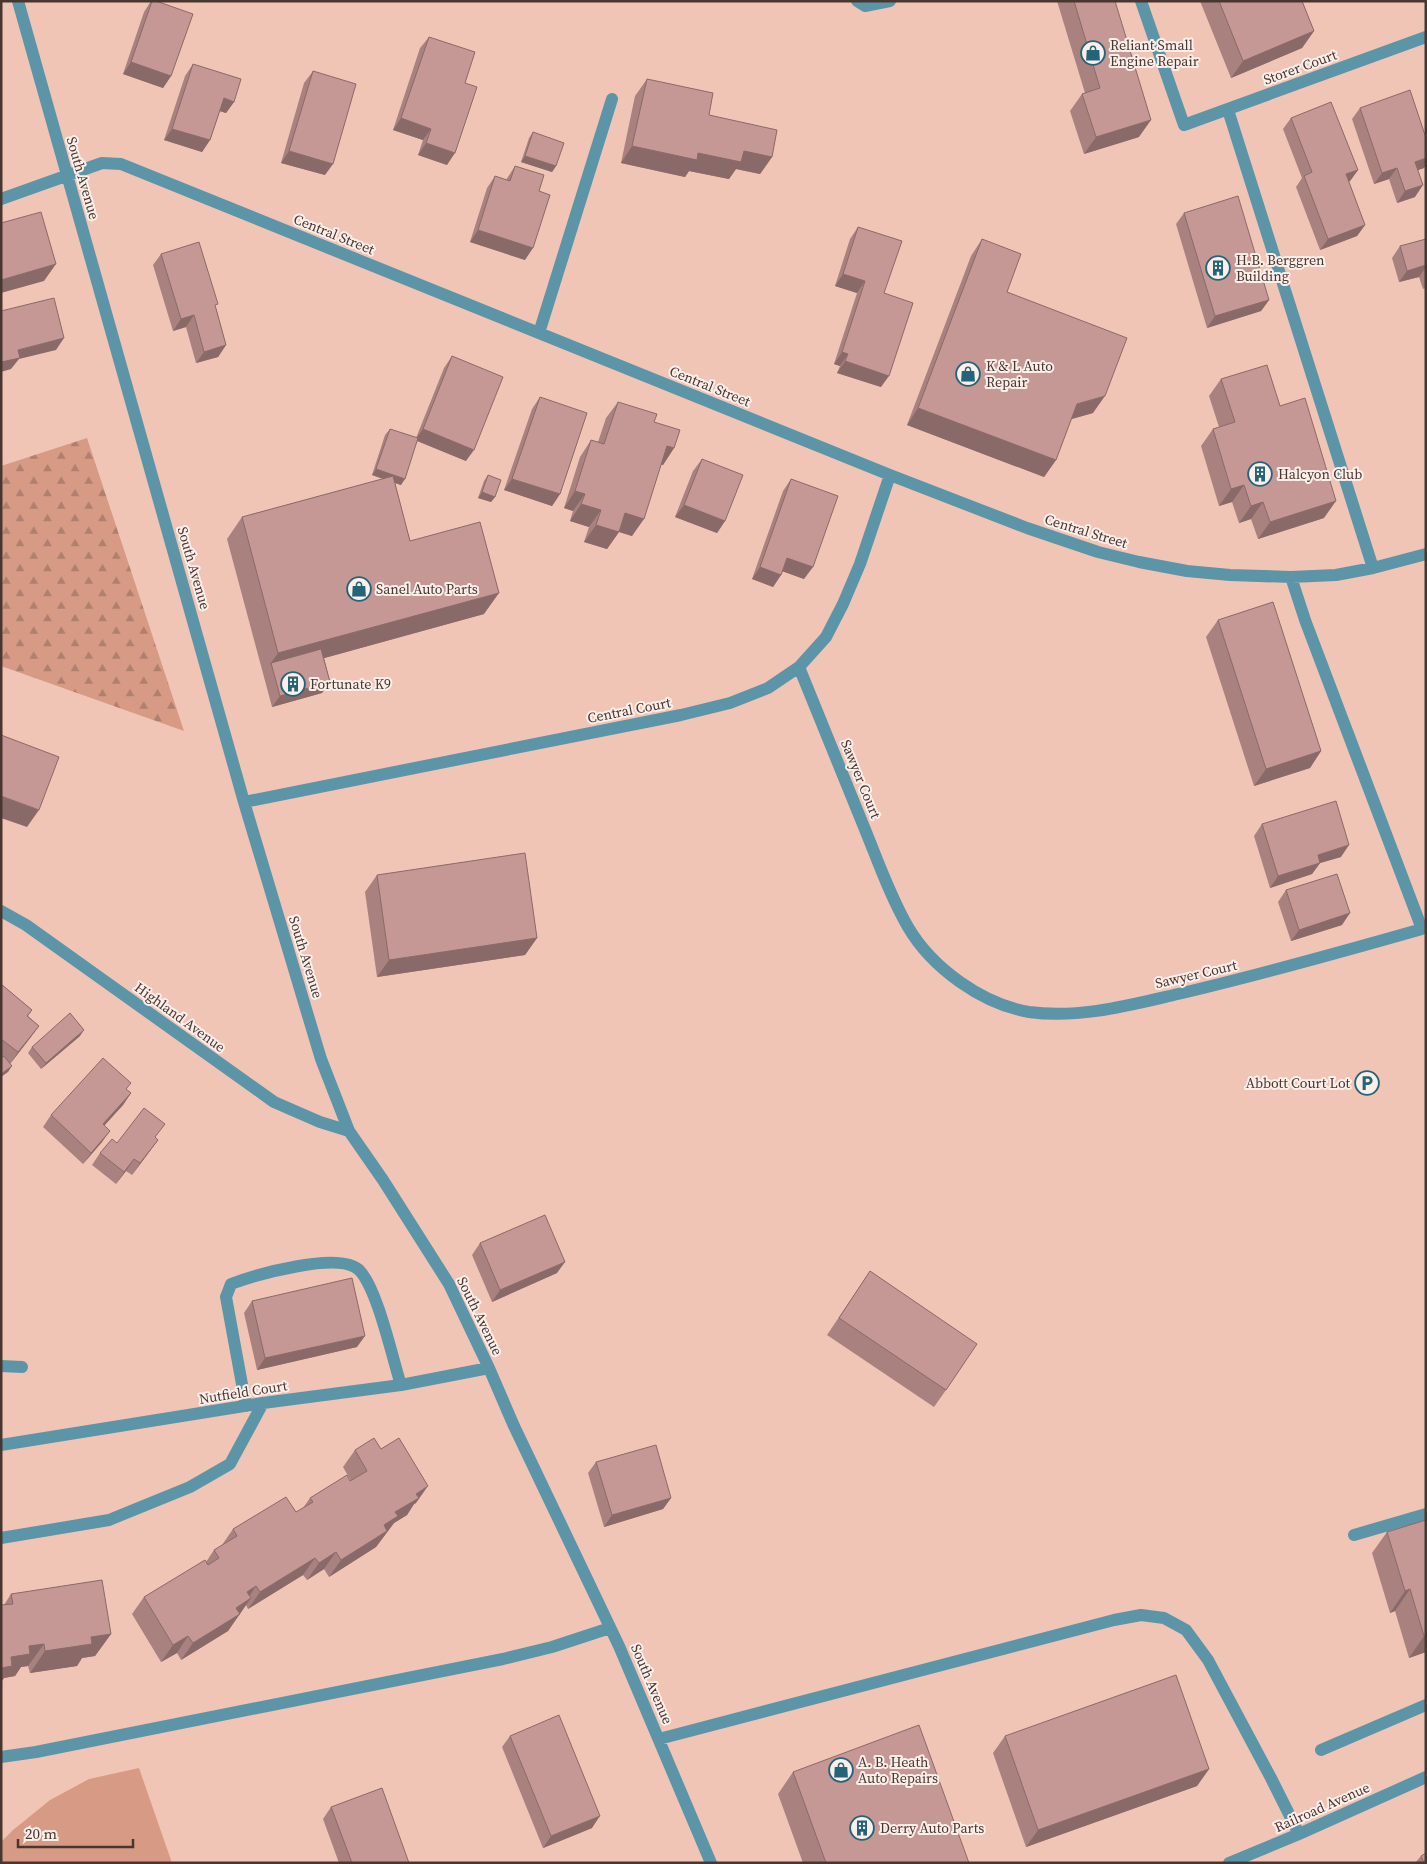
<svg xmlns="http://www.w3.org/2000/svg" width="1427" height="1864" font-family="'Source Serif 4',serif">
  <defs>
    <pattern id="forest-firs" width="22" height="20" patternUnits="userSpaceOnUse" patternTransform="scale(1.25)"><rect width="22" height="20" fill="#d79b85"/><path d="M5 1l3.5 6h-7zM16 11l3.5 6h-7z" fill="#b07f6d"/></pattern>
  </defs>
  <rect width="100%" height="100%" fill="#f1c5b5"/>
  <path fill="#d79b85" d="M139,1768l33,95h-171v-21l12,-12 37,-30 39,-21z"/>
  <path fill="url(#forest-firs)" d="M87,438l97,293 -183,-65v-200z"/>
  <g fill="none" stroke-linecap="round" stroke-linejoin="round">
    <path stroke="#5d95a8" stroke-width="12" d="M18,1l226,801 77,257 28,72 34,49 66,104 40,84 25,58 105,220 92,217
      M857,1l8,5 25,-5
      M1141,1l43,124 242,-88
      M1228,110l145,458
      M1,199l101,-36 19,1 769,311 137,53 71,24 41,10 48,9 43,4 61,2 45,-2 37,-7 53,-14
      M539,333l73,-234
      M799,667c22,54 44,107 65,160 14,34 26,69 44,100 24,41 74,77 121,85 50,7 101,-7 149,-18 82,-19 163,-42 244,-65l-117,-309 -14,-43
      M244,802l437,-87 49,-12 38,-15 31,-21 27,-30 17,-33 17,-40 30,-89
      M1,911l25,14 248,177 46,20 29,9
      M1,1366l21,1
      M246,1406l-20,-109 5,-13c24,-9 110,-34 129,-13 18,20 32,86 41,114
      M1,1445l262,-42 138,-18 88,-17
      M1354,1535l72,-21
      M1,1538l108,-18 81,-33 40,-23 33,-61
      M659,1739l455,-119 27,-5 23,3 22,12 22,30 63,118 28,56
      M1321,1750l105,-45
      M1,1757l35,-5 467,-93 49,-12 58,-19
      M1229,1863l70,-29 127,-57"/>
  </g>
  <path fill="#a98280" d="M151,1h5l15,75 -8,12 -40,-14 21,-62z
    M1057,1h58l24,136 -55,17 -14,-43 12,-17 3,-1z
    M1200,1h102l12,30 -12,17 -71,30z
    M429,37l36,46 -18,82 -29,-10 5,-15 -30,-10 27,-82z
    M193,64l41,38 -8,11 -6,-2 -10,29 -8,12 -38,-12 21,-64z
    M313,71l12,104 -44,-12 23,-80z
    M647,79l62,36 63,42 -12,17 -24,-5 -7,10 -40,-8 -4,6 -64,-14 14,-67z
    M1360,108l64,60 -6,2 -3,27 -18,6 -8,-24 -15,5 -22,-65z
    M1291,118l67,52 -8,11 -2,1 17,43 -8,11 -37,14 -24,-63 6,-9 -19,-49z
    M533,132l23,34 -4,6 -31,-10 8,-24z
    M515,166l10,94 -55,-18 17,-54 8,-12 11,4z
    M1184,213l85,87 -8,11 -54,17 -31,-104z
    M858,227l26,66 -3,94 -44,-14 3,-7 -6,-2 23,-71 -22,-7 15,-47z
    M982,239l25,53 86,121 -22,6 -15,41 -12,17 -137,-52 64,-169z
    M1426,239v49l-3,1 -4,-12 -20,5 -7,-24 8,-12z
    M161,254l55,54 10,37 -8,12 -22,6 -10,-36 -13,4 -20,-66z
    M452,356l14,105 -49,-20 -16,44 -6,-2 15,58 74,73 -160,44 6,24 -8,11 -50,14 -45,-168 15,-22 141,-38 -11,-4 13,-40 5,-6 26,9 28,-70z
    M1221,379l59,27 44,112 -66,21 -7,-20 -12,4 -7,-21 -13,4 -18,-60 12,-17 6,-2 -10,-31z
    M540,397l20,97 -8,12 -48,-16 28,-81z
    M618,402l36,20 20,26 -11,17h-2l-29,71 -13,-4 -12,17 -23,-7 5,-15 -19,-6 3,-10 -9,-3 16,-51 11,-17 7,2 8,-24z
    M702,459l23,62 -8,12 -42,-16 18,-46z
    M488,475l7,22 -4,5 -13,-4 6,-17z
    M791,479l13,100 -22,-8 -1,4 -8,12 -21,-8 31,-88z
    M1218,620l103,131 -11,17 -56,18 -48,-149z
    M1262,824l79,33 -21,6 -8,11 -42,14 -16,-52z
    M377,875l160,63 -12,17 -148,22 -12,-85z
    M1286,890l56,35 -51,16 -13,-39z
    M1,984l31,26 -4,6 11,10 -29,38 -2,8 -7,-15z
    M80,1036l-39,33 -13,-16 4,-6z
    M127,1090l4,3 -8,12 -19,20 -2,17 -19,22 -40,-37 8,-12z
    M155,1137l3,3 -26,35 -6,-4 -10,13 -24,-19 8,-12 17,-10z
    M480,1243l77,30 -65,29 -20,-47z
    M870,1271l76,119 -12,17 -107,-72z
    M252,1301l105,46 -100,23 -13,-57z
    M355,1450l61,53 -2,1 -7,11 -13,8 -18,24 -47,30 -5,-8 -17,11 -4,-5 -55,34 -2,-4 -18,26 -47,29 -4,-7 -16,9 -29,-48 12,-17 62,-35 8,-12 8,-5 11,-16 63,-17 7,-4 7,-10 41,-17 -8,-14z
    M596,1462l75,36 -8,11 -59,18 -16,-54z
    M1426,1520v132l-17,6 -14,-47 -5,2 -18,-60 15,-21z
    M11,1594l100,40 -16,22 -13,2 -5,8 -47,7 -2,-7 -7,1 -6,9 -11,2 -3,4v-77h3z
    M510,1736l82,92 -49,20 -41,-101z
    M1005,1736l204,33 -12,17 -171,61 -33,-94z
    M793,1772l176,91h-166l-25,-69z
    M331,1807l78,56h-70l-16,-44z
    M1421,1856l5,7h-11z"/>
  <path fill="#8a6a68" d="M1314,31l-12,17 -71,30 12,-17z
    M131,62l40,14 -8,12 -40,-14z
    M224,98l10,4 -8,11 -10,-3z
    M401,118l30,11 -8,11 -30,-10z
    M1151,120l-12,17 -55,17 12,-17z
    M172,129l38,11 -8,12 -38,-12z
    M426,143l29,10 -8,12 -29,-10z
    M632,146l66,7 46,-2 28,6 -12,17 -24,-5 -7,10 -40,-8 -4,6 -64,-14z
    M289,151l44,13 -8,11 -44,-12z
    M525,156l31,10 -4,6 -31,-10z
    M1426,158v7l-2,3 -17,6 8,-12z
    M1397,168l-8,11 -15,5 8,-11z
    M1358,170l-8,11 -13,5 9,-12z
    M1423,185l-8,12 -18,6 8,-12z
    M1365,225l-8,11 -37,14 8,-11z
    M478,230l55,18 -8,12 -55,-18z
    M56,264l-12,17 -43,12v-13z
    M1426,265v2l-7,10 -20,5 8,-11z
    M843,274l22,7 -8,12 -22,-7z
    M1269,300l-8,11 -54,17 8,-12z
    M194,315l-8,12 -13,4 8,-12z
    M64,338l-8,12 -37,9 -8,10 -10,3v-10l17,-12z
    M226,345l-8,12 -22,6 8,-11z
    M842,352l6,2 -8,12 -6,-2z
    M845,361l44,15 -8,11 -44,-14z
    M1105,396l-12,17 -28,8 12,-17z
    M918,408l138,52 -12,17 -137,-52z
    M423,429l51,21 -8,11 -51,-21z
    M667,446l7,2 -11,17 -8,-2z
    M376,469l29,10 -4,6 -29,-10z
    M512,479l48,15 -8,12 -48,-16z
    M1244,485l-12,17 -13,4 12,-17z
    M575,491l10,3 -12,17 -9,-3z
    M482,492l13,5 -4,5 -13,-4z
    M1336,501l-12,17 -66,21 12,-17z
    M1263,502l-12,17 -12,4 12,-17z
    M581,504l20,6 -12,17 -19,-6z
    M684,505l41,16 -8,12 -42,-16z
    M625,513l19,6 -12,17 -19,-6z
    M596,525l23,7 -12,17 -23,-7z
    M787,558l26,9 -9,12 -25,-9z
    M760,567l21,8 -8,12 -21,-8z
    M499,593l-15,21 -210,58 -3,-9 7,-10z
    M330,682l-8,11 -50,14 8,-11z
    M1321,751l-11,17 -56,18 12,-17z
    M1,796l38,14 -12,17 -26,-9z
    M1349,845l-8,12 -21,6 -8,11 -42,14 8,-12 40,-21z
    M1350,913l-8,12 -51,16 8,-11z
    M537,938l-12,17 -148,22 12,-17z
    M39,1026l-8,11 -21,27 8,-12z
    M84,1030l-4,6 -39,33 5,-6z
    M12,1066l-4,6 -7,5v-3z
    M131,1093l-8,12 -28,31 8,-12z
    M110,1131l-8,11 -19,22 8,-11z
    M158,1140l-8,11 -18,24 8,-12z
    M134,1159l-8,12 -10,13 8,-12z
    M565,1262l-8,11 -65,29 8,-12z
    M365,1336l-8,11 -100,23 8,-12z
    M428,1486l-12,17 -2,1 -7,11 -13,8 -18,24 -47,30 12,-17 43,-35 11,-13 21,-18z
    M671,1498l-8,11 -59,18 8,-12z
    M336,1552l-12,17 -17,11 12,-17z
    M315,1558l-12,17 -55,34 12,-17z
    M256,1586l-11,17 2,-11z
    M1410,1589l-15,22 -5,2 15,-22z
    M251,1598l-23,33 -47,29 12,-17 43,-35z
    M111,1634l-16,22 -13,2 -5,8 -47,7 15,-22 46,-14z
    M1426,1635v17l-17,6 15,-22z
    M188,1636l-11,17 -16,9 12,-17z
    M44,1644l-16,22 -7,1 -6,9 -11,2 -3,4v-14l10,-11 18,-11z
    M1209,1769l-12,17 -171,61 12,-17z
    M600,1816l-8,12 -49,20 8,-12z"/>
  <path fill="#c59795" stroke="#8a6a68" d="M152,1h4l37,13 -22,62 -40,-14z
    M1074,1h41l36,119 -55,17 -14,-43 18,-6z
    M1219,1h83l12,30 -71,30z
    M429,37l46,15 -10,31 12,4 -22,66 -29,-10 5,-14 -30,-11z
    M193,64l48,15 -7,23 -10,-4 -14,42 -38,-11z
    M313,71l43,13 -23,80 -44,-13z
    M647,79l66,14 -4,22 68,15 -5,27 -28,-6 -3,11 -43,-9 -1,7 -65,-14z
    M1410,90l16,48v20l-11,4 8,23 -18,6 -8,-23 -15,5 -22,-65z
    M1331,102l27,68 -12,4 19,51 -37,14 -24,-63 8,-4 -21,-54z
    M533,132l31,11 -8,23 -31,-10z
    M515,166l29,9 -5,16 11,4 -17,53 -55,-18 17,-54 15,5z
    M1238,196l31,104 -54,16 -31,-103z
    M41,212l15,52 -55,16v-57z
    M858,227l44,14 -18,52 29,10 -24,73 -44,-15 3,-7 -6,-2 23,-71 -22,-7z
    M982,239l39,15 -14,38 120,46 -22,58 -28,8 -21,56 -138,-52z
    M1426,239v26l-19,6 -7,-25z
    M199,242l19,62 -3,1 11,40 -22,7 -10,-37 -13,4 -20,-65z
    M54,298l10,40 -46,12 2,8 -19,4v-51z
    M452,356l51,21 -29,73 -51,-21z
    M1267,365l13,41 25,-8 31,103 -66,21 -7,-20 -12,4 -7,-21 -13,4 -18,-60 22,-7 -14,-43z
    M540,397l47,16 -27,81 -48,-15z
    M618,402l39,12 -3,8 26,8 -6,18 -7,-2 -23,73 -19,-6 -6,19 -23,-7 5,-15 -20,-6 4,-10 -10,-3 16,-51 13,4z
    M390,429l28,9 -13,41 -29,-10z
    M702,459l41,16 -18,46 -41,-16z
    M488,475l13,5 -6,17 -13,-5z
    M393,476l17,65 70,-19 19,71 -221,60 -36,-136z
    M791,479l47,17 -25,71 -26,-9 -6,17 -21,-8z
    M1273,602l48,149 -55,18 -48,-149z
    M321,649l9,33 -50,14 -9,-33z
    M1,735l58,22 -20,53 -38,-14z
    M1336,801l13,44 -31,10 2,8 -42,13 -16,-52z
    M525,853l12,85 -148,22 -12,-85z
    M1337,874l13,39 -51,17 -13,-40z
    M1,984l31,26 -5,6 12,10 -21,26 -17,-13z
    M70,1013l14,17 -38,33 -14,-16z
    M4,1056l8,10 -11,8v-16z
    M103,1058l28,25 -5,6 5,4 -28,31 7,7 -19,22 -40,-38z
    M144,1108l21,16 -10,13 3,3 -18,23 -6,-4 -10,13 -24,-19 12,-14 5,4z
    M545,1215l20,47 -65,28 -20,-47z
    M870,1271l107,73 -31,46 -107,-72z
    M352,1278l13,58 -100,22 -13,-57z
    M374,1438l7,11 18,-11 29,48 -12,8 3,4 -24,14 3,4 -14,9 3,6 -46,29 -5,-8 -17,11 -4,-5 -55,34 -4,-6 -9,6 4,6 -15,10 4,6 -47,29 -5,-7 -15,9 -29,-48 61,-37 3,5 11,-7 -5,-8 23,-14 -4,-7 53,-32 10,15 17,-10 -3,-4 37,-23 3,6 17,-10 -12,-21z
    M656,1445l15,53 -59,17 -16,-53z
    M1426,1520v115l-2,1 -14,-47 -5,2 -18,-59z
    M102,1580l9,54 -20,3 1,7 -47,7 -1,-7 -15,2 1,8 -19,3 1,9 -11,2v-63l12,-1 -2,-10z
    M1176,1675l33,94 -171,61 -33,-94z
    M559,1715l41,101 -49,20 -41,-100z
    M919,1725l50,138h-143l-33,-91z
    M382,1788l27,75h-57l-21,-56z
    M1426,1853v10h-2l-3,-7z"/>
  <defs>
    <g id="shop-ring" transform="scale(1.25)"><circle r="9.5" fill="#fceee9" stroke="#236578" stroke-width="1.5"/><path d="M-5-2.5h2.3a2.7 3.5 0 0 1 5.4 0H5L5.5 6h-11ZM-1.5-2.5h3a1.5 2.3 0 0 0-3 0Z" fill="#236578"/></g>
    <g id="building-ring" transform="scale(1.25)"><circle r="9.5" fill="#fceee9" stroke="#236578" stroke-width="1.5"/><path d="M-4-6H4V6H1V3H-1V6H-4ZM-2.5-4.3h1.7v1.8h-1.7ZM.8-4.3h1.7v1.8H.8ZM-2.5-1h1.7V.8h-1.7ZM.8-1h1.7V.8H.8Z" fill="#236578"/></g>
    <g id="parking-ring" transform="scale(1.25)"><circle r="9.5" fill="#fceee9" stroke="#236578" stroke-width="1.5"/><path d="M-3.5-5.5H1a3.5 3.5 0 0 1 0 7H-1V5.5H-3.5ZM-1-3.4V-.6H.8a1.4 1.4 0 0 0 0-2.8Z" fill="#236578"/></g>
  </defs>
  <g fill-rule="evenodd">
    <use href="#shop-ring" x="1093" y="53"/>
    <use href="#building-ring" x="1218" y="268"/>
    <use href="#shop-ring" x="968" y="374"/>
    <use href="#building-ring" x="1260" y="474"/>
    <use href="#shop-ring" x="359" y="589"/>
    <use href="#building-ring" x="293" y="684"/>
    <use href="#parking-ring" x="1367" y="1083"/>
    <use href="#shop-ring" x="841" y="1770"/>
    <use href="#building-ring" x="862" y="1828"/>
  </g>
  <g text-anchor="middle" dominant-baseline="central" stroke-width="4" stroke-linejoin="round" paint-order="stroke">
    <g font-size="14" fill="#483630" stroke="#fceee9" text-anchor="start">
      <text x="1110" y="45">Reliant Small<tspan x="1110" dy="16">Engine Repair</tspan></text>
      <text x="1236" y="260">H.B. Berggren<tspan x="1236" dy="16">Building</tspan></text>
      <text x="986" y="366">K &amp; L Auto<tspan x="986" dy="16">Repair</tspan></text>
      <text x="1278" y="474">Halcyon Club</text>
      <text x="376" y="589">Sanel Auto Parts</text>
      <text x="310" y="684">Fortunate K9</text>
      <text x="1350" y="1083" text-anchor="end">Abbott Court Lot</text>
      <text x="858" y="1762">A. B. Heath<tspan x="858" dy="16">Auto Repairs</tspan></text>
      <text x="880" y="1828">Derry Auto Parts</text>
    </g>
    <g font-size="14" fill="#483630" stroke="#fceee9">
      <text transform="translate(1300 67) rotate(-20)">Storer Court</text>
      <text transform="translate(83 178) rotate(74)">South Avenue</text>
      <text transform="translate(334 234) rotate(22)">Central Street</text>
      <text transform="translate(710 386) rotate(22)">Central Street</text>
      <text transform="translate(1086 531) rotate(17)">Central Street</text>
      <text transform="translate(194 568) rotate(74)">South Avenue</text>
      <text transform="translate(629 710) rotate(-11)">Central Court</text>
      <text transform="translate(861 779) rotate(68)">Sawyer Court</text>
      <text transform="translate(306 957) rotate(73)">South Avenue</text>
      <text transform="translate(1196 974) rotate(-13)">Sawyer Court</text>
      <text transform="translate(180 1017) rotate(36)">Highland Avenue</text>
      <text transform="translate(480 1316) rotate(64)">South Avenue</text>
      <text transform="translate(243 1392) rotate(-9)">Nutfield Court</text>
      <text transform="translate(652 1684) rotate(67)">South Avenue</text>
      <text transform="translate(1322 1807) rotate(-24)">Railroad Avenue</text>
    </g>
  </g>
  <rect width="1427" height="1864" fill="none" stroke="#483630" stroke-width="5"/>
  <path d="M18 1839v8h115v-8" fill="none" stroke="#483630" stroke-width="2.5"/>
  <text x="25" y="1839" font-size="15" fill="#483630" stroke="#fceee9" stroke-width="4" paint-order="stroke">20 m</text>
</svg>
